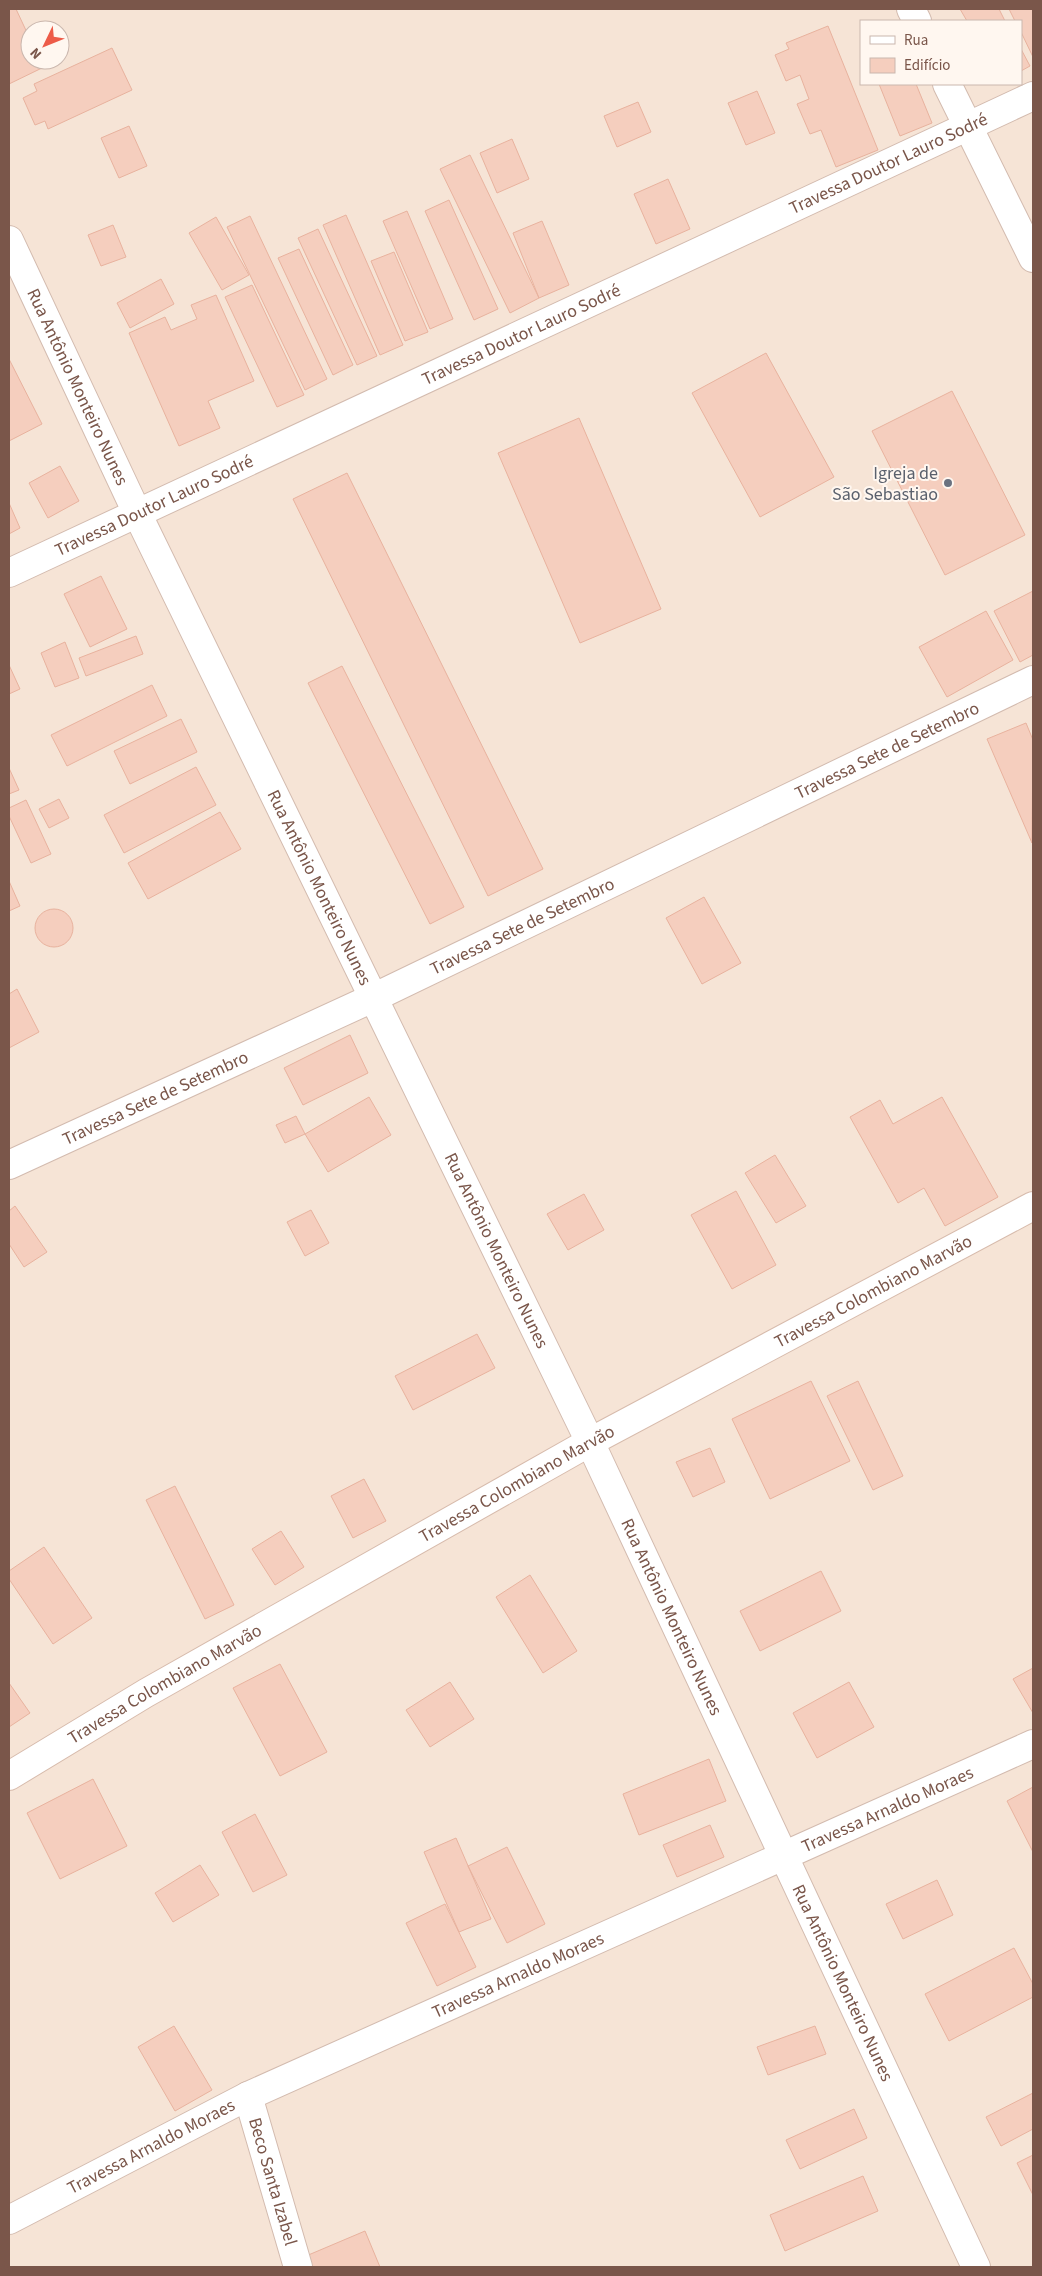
<svg xmlns="http://www.w3.org/2000/svg" width="1042" height="2276" font-family="'Source Sans 3',sans-serif">
  <rect width="100%" height="100%" fill="#fef3e8"/>
  <path fill="#f6e4d6" fill-rule="evenodd" d="M9,9h1024v2258h-1024zM861,21h160v63h-160zM30,30h30v30h-30z"/>
  <path fill="#f5cebe" stroke="#e8b29e" d="M9,9h7l14,30v21h10l4,7 -35,17z
    M960,9h39l6,12h-38z
    M1009,9h24v48l-12,-25v-11h-6z
    M828,26l50,124 -42,17 -15,-37 -11,4 -13,-30 12,-5 -9,-24 -14,6 -11,-26 14,-6 -3,-6z
    M112,48l20,42 -84,39 -3,-8 -10,4 -12,-27 14,-7 -3,-7z
    M1021,49l9,17 -9,5z
    M879,84h37l16,39 -32,13z
    M757,91l18,42 -29,12 -18,-42z
    M638,102l13,30 -34,15 -13,-31z
    M129,126l18,40 -28,12 -18,-40z
    M512,139l17,40 -32,14 -17,-40z
    M470,155l69,143 -29,15 -70,-144z
    M668,179l22,50 -34,15 -22,-50z
    M449,200l49,109 -24,11 -49,-109z
    M407,211l46,108 -23,10 -47,-108z
    M346,215l57,130 -23,10 -57,-130z
    M250,216l77,163 -22,11 -78,-163z
    M216,217l33,58 -27,15 -33,-57z
    M542,221l27,64 -30,13 -26,-65z
    M113,225l13,32 -25,9 -13,-31z
    M318,229l59,127 -20,9 -59,-127z
    M299,249l54,116 -20,10 -55,-117z
    M394,252l34,80 -23,9 -34,-80z
    M161,279l13,25 -44,24 -13,-25z
    M252,285l52,110 -27,12 -52,-110z
    M216,295l38,86 -46,20 12,27 -41,18 -50,-113 36,-16 6,13 26,-11 -6,-14z
    M766,353l68,124 -74,40 -68,-124z
    M9,359l33,65 -33,17z
    M952,391l73,144 -80,40 -73,-144z
    M579,418l82,191 -81,34 -82,-190z
    M60,466l19,35 -31,17 -19,-35z
    M347,473l196,396 -55,27 -195,-397z
    M9,503l11,25 -11,6z
    M101,576l26,53 -37,18 -26,-53z
    M1033,591v64l-13,7 -26,-51z
    M986,611l27,49 -66,37 -28,-50z
    M136,636l7,18 -57,22 -7,-18z
    M65,642l14,36 -24,9 -14,-34z
    M9,665l11,24 -11,5z
    M342,666l122,241 -34,17 -122,-241z
    M152,685l15,31 -100,50 -16,-31z
    M181,719l16,33 -67,32 -16,-33z
    M1026,723l7,17 -1,103 -45,-104z
    M196,767l20,38 -92,48 -20,-38z
    M9,768l10,22 -10,4z
    M59,799l10,19 -20,10 -10,-19z
    M26,800l25,54 -20,9 -22,-47v-8z
    M220,812l21,37 -93,50 -20,-36z
    M9,881l11,25 -11,5z
    M704,897l37,66 -39,21 -36,-66z
    M35 928a19 19 0 1 1 38 0a19 19 0 1 1-38 0Z
    M17,989l22,43 -30,16v-54z
    M350,1035l18,38 -65,32 -19,-37z
    M369,1097l22,38 -63,37 -23,-38z
    M942,1097l56,100 -53,29 -21,-38 -26,15 -48,-86 30,-17 13,24z
    M296,1116l9,18 -20,9 -9,-18z
    M775,1155l31,51 -30,17 -31,-50z
    M736,1191l40,74 -44,24 -41,-74z
    M584,1194l20,36 -36,20 -21,-36z
    M15,1206l32,46 -23,15 -15,-23v-33z
    M311,1210l18,33 -24,13 -18,-34z
    M477,1334l18,34 -82,42 -18,-34z
    M811,1381l39,80 -80,38 -38,-80z
    M858,1381l45,95 -30,14 -46,-94z
    M710,1448l15,34 -32,15 -17,-35z
    M364,1479l22,42 -33,17 -22,-42z
    M175,1486l59,119 -29,14 -59,-119z
    M281,1531l23,36 -29,18 -23,-36z
    M44,1547l48,71 -39,26 -44,-65v-8z
    M821,1571l20,40 -81,40 -20,-40z
    M530,1575l47,76 -34,22 -47,-76z
    M280,1664l47,88 -47,24 -47,-88z
    M1033,1668v45l-20,-34z
    M450,1682l24,37 -44,28 -24,-37z
    M849,1682l25,45 -57,31 -24,-45z
    M9,1683l21,30 -21,14z
    M709,1759l17,42 -87,34 -16,-41z
    M93,1779l34,67 -67,33 -33,-66z
    M1033,1787v65l-26,-51z
    M255,1814l32,61 -34,17 -31,-60z
    M710,1825l14,32 -47,20 -14,-32z
    M456,1838l35,81 -32,13 -35,-80z
    M507,1847l38,77 -38,19 -39,-77z
    M200,1865l19,30 -46,27 -18,-29z
    M937,1880l16,35 -50,24 -17,-35z
    M445,1904l31,63 -39,19 -31,-63z
    M1014,1948l19,36v13l-84,44 -24,-47z
    M174,2026l38,64 -37,21 -37,-64z
    M815,2026l11,28 -58,21 -11,-28z
    M1033,2093v36l-32,17 -15,-29z
    M854,2109l13,29 -67,31 -14,-29z
    M1033,2155v40l-16,-32z
    M863,2176l15,35 -93,40 -15,-36z
    M365,2231l15,36h-70l-4,-11z"/>
  <g fill="none" stroke-linecap="round" stroke-linejoin="round">
    <g stroke="#d3bbaf" stroke-width="30">
      <g id="minor">
        <path d="M911,9l6,12"/>
        <path d="M947,84l86,174"/>
        <path id="s1" d="M9,240l128,273 453,929 386,825"/>
        <path id="s2" d="M9,1165l366,-168 658,-317"/>
        <path id="s3" d="M248,2096l50,171"/>
        <path id="s4" d="M9,2220l239,-124 785,-352"/>
      </g>
    </g>
    <g stroke="#d3bbaf" stroke-width="30">
      <g id="tertiary">
        <path id="s5" d="M9,573l1024,-477"/>
      </g>
    </g>
    <g stroke="#d7bbac" stroke-width="30">
      <g id="secondary">
        <path id="s6" d="M9,1776l137,-83 444,-251 443,-236"/>
      </g>
    </g>
    <use href="#minor" stroke="#fff" stroke-width="28"/>
    <use href="#tertiary" stroke="#fff" stroke-width="28"/>
    <use href="#secondary" stroke="#fff" stroke-width="28"/>
  </g>
  <circle fill="#6b7280" stroke="#fff7f0" stroke-width="2" cx="948" cy="483" r="5"/>
  <g text-anchor="middle" dominant-baseline="central" stroke-width="4" stroke-linejoin="round" paint-order="stroke">
    <g font-size="18" fill="#7a564a" stroke="#fff7f0">
      <text stroke="none"><textPath href="#s5" startOffset="970">Travessa Doutor Lauro Sodré</textPath></text>
      <text stroke="none"><textPath href="#s5" startOffset="565">Travessa Doutor Lauro Sodré</textPath></text>
      <text stroke="none"><textPath href="#s1" startOffset="162">Rua Antônio Monteiro Nunes</textPath></text>
      <text stroke="none"><textPath href="#s5" startOffset="160">Travessa Doutor Lauro Sodré</textPath></text>
      <text stroke="none"><textPath href="#s2" startOffset="971">Travessa Sete de Setembro</textPath></text>
      <text stroke="none"><textPath href="#s1" startOffset="718">Rua Antônio Monteiro Nunes</textPath></text>
      <text stroke="none"><textPath href="#s2" startOffset="566">Travessa Sete de Setembro</textPath></text>
      <text stroke="none"><textPath href="#s2" startOffset="161">Travessa Sete de Setembro</textPath></text>
      <text stroke="none"><textPath href="#s1" startOffset="1122">Rua Antônio Monteiro Nunes</textPath></text>
      <text stroke="none"><textPath href="#s6" startOffset="991">Travessa Colombiano Marvão</textPath></text>
      <text stroke="none"><textPath href="#s6" startOffset="586">Travessa Colombiano Marvão</textPath></text>
      <text stroke="none"><textPath href="#s1" startOffset="1528">Rua Antônio Monteiro Nunes</textPath></text>
      <text stroke="none"><textPath href="#s6" startOffset="181">Travessa Colombiano Marvão</textPath></text>
      <text stroke="none"><textPath href="#s4" startOffset="970">Travessa Arnaldo Moraes</textPath></text>
      <text stroke="none"><textPath href="#s4" startOffset="565">Travessa Arnaldo Moraes</textPath></text>
      <text stroke="none"><textPath href="#s1" startOffset="1932">Rua Antônio Monteiro Nunes</textPath></text>
      <text stroke="none"><textPath href="#s4" startOffset="160">Travessa Arnaldo Moraes</textPath></text>
      <text stroke="none"><textPath href="#s3" startOffset="89">Beco Santa Izabel</textPath></text>
    </g>
    <g font-size="18" fill="#5b616d" stroke="#fff7f0" text-anchor="end">
      <text x="938" y="473">Igreja de<tspan x="938" dy="21">São Sebastiao</tspan></text>
    </g>
  </g>
  <rect width="1042" height="2276" fill="none" stroke="#7a564a" stroke-width="20"/>
  <rect x="860" y="20" width="162" height="65" fill="#fff7f0" stroke="#cab7ae"/>
  <rect x="870" y="36" width="25" height="8" fill="#ffffff" stroke="#cab7ae"/>
  <text x="904" y="45" font-size="15" fill="#7a564a">Rua</text>
  <rect x="870" y="58" width="25" height="15" fill="#f5cebe" stroke="#cab7ae"/>
  <text x="904" y="70" font-size="15" fill="#7a564a">Edifício</text>
  <g transform="translate(45 45) rotate(227)"><circle r="24" fill="#fff7f0" stroke="#cab7ae"/>
  <path d="M0-4L9 19L0 12L-9 19Z" fill="#ed5b48"/>
  <text y="-8" font-size="14" font-weight="bold" text-anchor="middle" fill="#7a564a">N</text>
  </g>
</svg>
